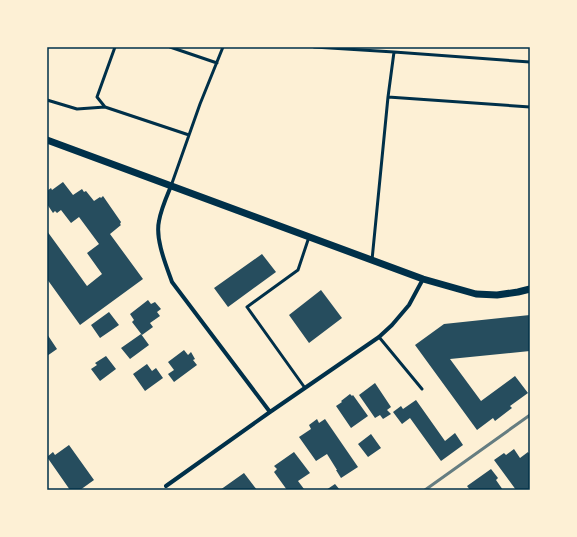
<svg xmlns="http://www.w3.org/2000/svg" width="577" height="537" font-family="'Times New Roman',serif">
  <rect width="100%" height="100%" fill="#fdf0d5"/>
  <path fill="#264d5e" d="M63,182l10,13 9,-6 2,3 2,-1 8,10 6,-4 1,1 2,-2 18,26 -1,2 1,1 -11,9 33,45 -63,46 -33,-46v-48l40,55 15,-12 -15,-21 12,-9 -20,-27 -8,6 -10,-13 -4,3 -2,-2 -2,2 -6,-9v-13l4,-3 1,2z
    M262,254l14,18 -48,35 -14,-19z
    M321,290l21,28 -33,25 -20,-28z
    M148,300l3,4 4,-2 6,7 -4,3 3,4 -10,7 3,4 -11,8 -10,-13 2,-2 -4,-6z
    M109,312l10,13 -19,13 -9,-13z
    M530,315v36l-80,8 31,42 34,-25 13,17 -18,13 2,2 -17,13 -2,-3 -16,12 -62,-85 29,-21z
    M47,334l10,15 -10,7z
    M141,334l8,11 -19,14 -9,-11z
    M184,350l4,5 3,-3 4,7 -2,1 4,5 -23,17 -6,-8 6,-4 -6,-8z
    M106,356l10,13 -16,12 -9,-12 6,-4 -2,-2z
    M147,364l5,7 4,-3 7,10 -18,13 -12,-17z
    M375,383l16,24 -4,3 4,4 -8,5 -3,-4 -5,3 -16,-23z
    M350,394l2,2 1,-1 15,21 -17,12 -15,-22 6,-4 -1,-1z
    M416,400l29,41 10,-8 8,12 -22,16 -31,-43 -8,6 -9,-12 8,-6 2,3z
    M317,419l2,4 6,-4 33,48 -17,11 -5,-8h1l-10,-16 -11,7 -17,-24 12,-8 -2,-4z
    M371,434l10,14 -13,9 -10,-13z
    M69,445l25,35 -14,10h-10l-23,-33 6,-5 2,3z
    M514,449l6,9 8,-6 2,3v35h-14l-22,-30 10,-7 2,2z
    M294,452l16,21 -12,8 6,8 -1,1h-16l-13,-18 3,-3 -3,-3z
    M491,469l7,9 -2,2 7,10h-33l-3,-4z
    M244,473l13,17h-37z
    M335,484l5,6h-14z"/>
  <g fill="none" stroke-linecap="round" stroke-linejoin="round">
    <path stroke="#003049" stroke-width="3" d="M115,47l-18,50 8,10 84,28
      M170,47l47,16
      M314,47l80,5
      M388,97l142,10
      M47,100l30,9 28,-2
      M171,186l29,-82 23,-57
      M372,260l16,-163 6,-45 136,10
      M379,337l43,52
      M305,388l-58,-81 51,-37 11,-33"/>
    <path stroke="#003049" stroke-width="4" d="M171,186c-5,12 -10,23 -12,35 -4,18 7,44 13,61l98,130
      M166,486l104,-74 109,-75 13,-12 17,-20 14,-26"/>
    <path stroke="#003049" stroke-width="7" d="M47,140l376,139 53,15 21,1 21,-3 12,-3"/>
    <path stroke="#657d81" stroke-width="3" d="M425,490l105,-75"/>
  </g>
  <rect width="577" height="537" fill="none" stroke="#fdf0d5" stroke-width="96"/>
  <rect x="48" y="48" width="481" height="441" fill="none" stroke="#003049" stroke-width="1.5"/>
</svg>
